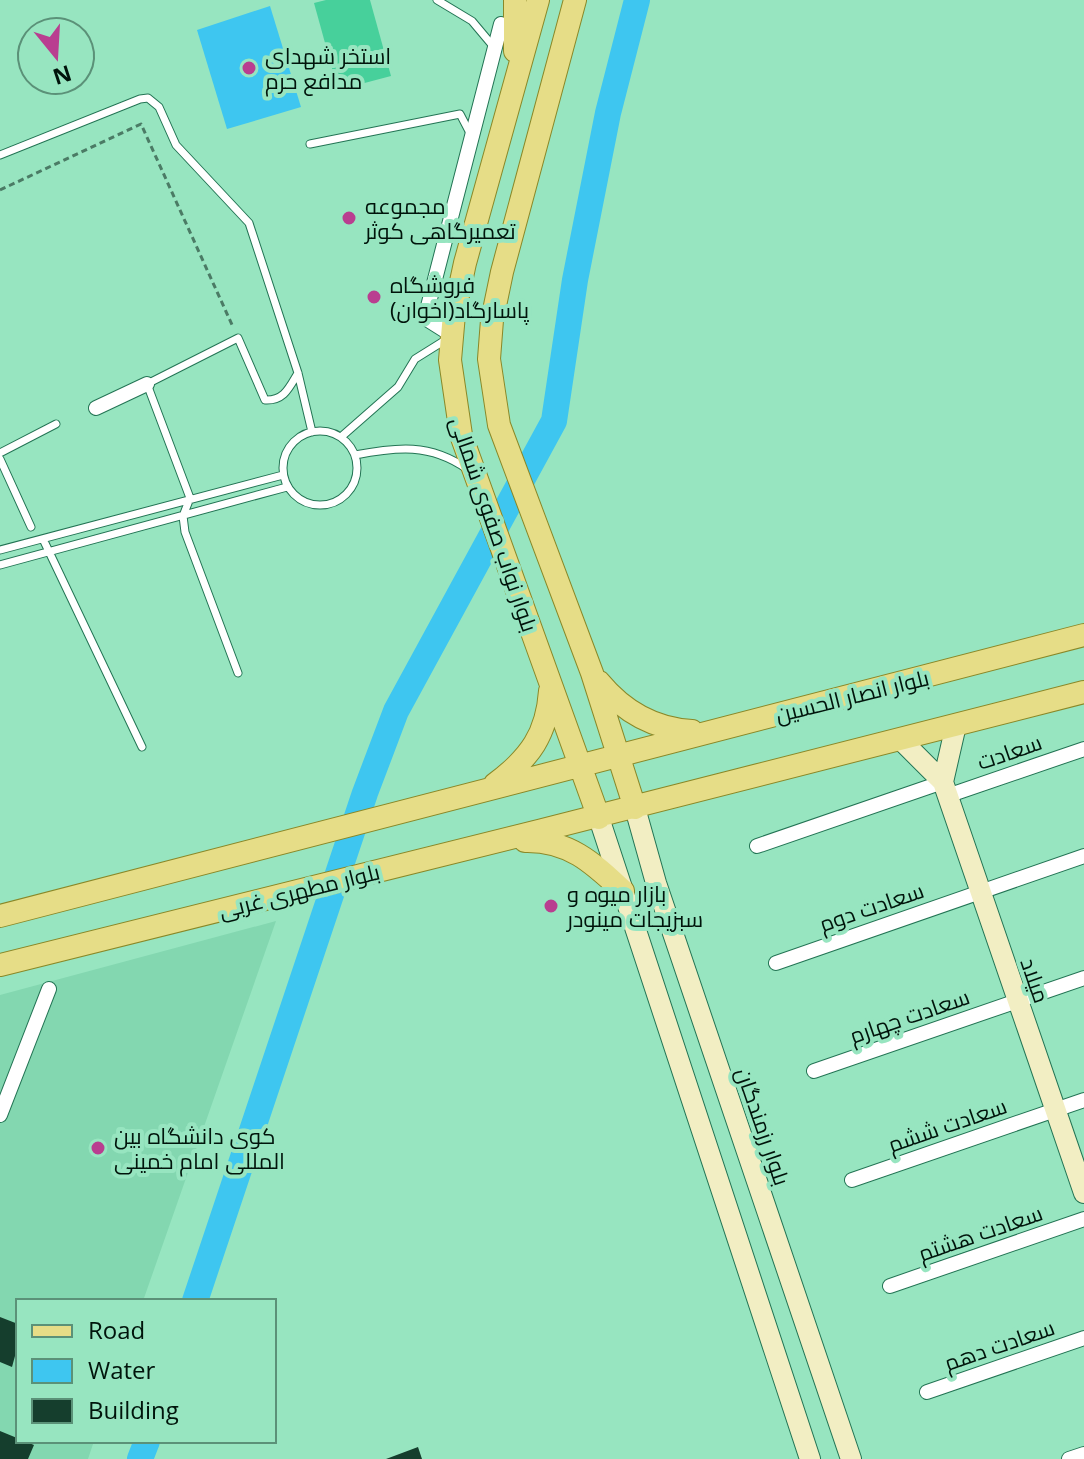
<svg xmlns="http://www.w3.org/2000/svg" width="1084" height="1459" font-family="'Open Sans',Cairo,sans-serif">
  <rect width="100%" height="100%" fill="#97e5c0"/>
  <path fill="#83d7b0" d="M276,921l-133,380h-125v140h76l-6,18h-88v-464z"/>
  <path fill="#47d09b" d="M326,0h44l21,76 -53,14 -24,-87z"/>
  <path fill="#3ec6f0" d="M270,6l31,101 -74,22 -30,-99z"/>
  <g fill="none" stroke-linecap="round" stroke-linejoin="round">
    <path stroke="#3ec6f0" stroke-width="26" d="M195,1301l170,-508 31,-82 158,-290 21,-141 33,-167 29,-113
      M140,1459l7,-18"/>
  </g>
  <path fill="#153e2d" d="M0,1317l18,7v33l-3,-1 -3,11 -12,-5z
    M0,1431l34,14 -6,14h-28z
    M418,1447l4,12h-36z"/>
  <g fill="none" stroke-linecap="round" stroke-linejoin="round">
    <g stroke="#237454" stroke-width="9">
      <path id="lane" d="M437,0l35,21 21,25
        M310,144l150,-30 11,21
        M0,155l140,-56 8,-1 11,9 17,38 73,78 49,150 14,59
        M283 468a37 37 0 1 1 74 0a37 37 0 1 1-74 0Z
        M341,437l57,-50 17,-28 32,-20
        M0,453l56,-29
        M355,455c42,-8 75,-12 112,14
        M0,459l31,68
        M43,539l99,208
        M0,550l283,-75
        M0,565l287,-78
        M238,673l-53,-141 -2,-16 7,-18 -43,-114 91,-46 27,62c19,1 24,-12 33,-27"/>
    </g>
    <g stroke="#237454" stroke-width="16">
      <path id="street" d="M452,335l-27,-17 76,-294
        M96,408l51,-24
        M947,796l137,-47
        M757,846l186,-64
        M776,963l308,-107
        M814,1071l270,-93
        M0,1115l49,-126
        M852,1180l232,-80
        M890,1286l194,-67
        M927,1392l157,-54
        M1069,1459l15,-5"/>
    </g>
    <g stroke="#237454" stroke-width="22">
      <path id="secondary" d="M901,740l42,42 141,411
        M943,782l13,-57
        M635,808l21,75 195,576
        M599,818l211,641"/>
    </g>
    <g stroke="#8a8828" stroke-width="24">
      <path id="primary" d="M515,0v51
        M538,0l-73,263 -11,51 -4,46 11,75 138,383
        M575,0l-73,272 -10,48 -3,39 10,66 93,248 43,135
        M599,682c24,29 54,47 93,49
        M495,784c35,-26 52,-50 55,-93
        M525,841c44,-1 68,22 98,50
        M0,916l1084,-281
        M0,965c362,-90 723,-179 1084,-273"/>
    </g>
    <path stroke="#4b7b65" stroke-width="3" stroke-dasharray="6 4" stroke-linecap="butt" d="M0,190l141,-66 92,203"/>
    <use href="#lane" stroke="#fff" stroke-width="7"/>
    <use href="#street" stroke="#fff" stroke-width="14"/>
    <use href="#secondary" stroke="#f2eec3" stroke-width="20"/>
    <use href="#primary" stroke="#e6dd87" stroke-width="22"/>
  </g>
  <g fill="#b93e90" stroke="#97e5c0" stroke-width="3">
    <circle cx="249" cy="68" r="8"/>
    <circle cx="349" cy="218" r="8"/>
    <circle cx="374" cy="297" r="8"/>
    <circle cx="551" cy="906" r="8"/>
    <circle cx="98" cy="1148" r="8"/>
  </g>
  <g text-anchor="middle" dominant-baseline="central" stroke-width="8" stroke-linejoin="round" paint-order="stroke">
    <g font-size="22" fill="#00140b" stroke="#97e5c0" text-anchor="start">
      <text x="265" y="55">استخر شهدای<tspan x="265" dy="25">مدافع حرم</tspan></text>
      <text x="365" y="205">مجموعه<tspan x="365" dy="25">تعمیرگاهی کوثر</tspan></text>
      <text x="390" y="284">فروشگاه<tspan x="390" dy="25">پاسارگاد(اخوان)</tspan></text>
      <text x="567" y="893">بازار میوه و<tspan x="567" dy="25">سبزیجات مینودر</tspan></text>
      <text x="114" y="1135">کوی دانشگاه بین<tspan x="114" dy="25">المللی امام خمینی</tspan></text>
    </g>
    <g font-size="22" fill="#00140b" stroke="#97e5c0">
      <text transform="translate(495 524) rotate(71)">بلوار نواب صفوی شمالی</text>
      <text transform="translate(852 695) rotate(-14)">بلوار انصار الحسین</text>
      <text transform="translate(1009 751) rotate(-19)">سعادت</text>
      <text transform="translate(299 890) rotate(-14)">بلوار مطهری غربی</text>
      <text transform="translate(871 906) rotate(-19)">سعادت دوم</text>
      <text transform="translate(1036 980) rotate(71)">میلاد</text>
      <text transform="translate(909 1015) rotate(-19)">سعادت چهارم</text>
      <text transform="translate(947 1124) rotate(-19)">سعادت ششم</text>
      <text transform="translate(764 1126) rotate(71)">بلوار رزمندگان</text>
      <text transform="translate(980 1232) rotate(-19)">سعادت هشتم</text>
      <text transform="translate(999 1344) rotate(-19)">سعادت دهم</text>
    </g>
  </g>
  <rect x="16" y="1299" width="260" height="144" fill="#97e5c0" stroke="#5b9178" stroke-width="2"/>
  <rect x="32" y="1325" width="40" height="12" fill="#e6dd87" stroke="#5b9178" stroke-width="2"/>
  <text x="88" y="1339" font-size="24" fill="#00140b">Road</text>
  <rect x="32" y="1359" width="40" height="24" fill="#3ec6f0" stroke="#5b9178" stroke-width="2"/>
  <text x="88" y="1379" font-size="24" fill="#00140b">Water</text>
  <rect x="32" y="1399" width="40" height="24" fill="#153e2d" stroke="#5b9178" stroke-width="2"/>
  <text x="88" y="1419" font-size="24" fill="#00140b">Building</text>
  <g transform="translate(56 56) rotate(162)"><circle r="38" fill="#97e5c0" stroke="#5b9178" stroke-width="2"/>
  <path d="M0-6L14 30L0 20L-14 30Z" fill="#b93e90"/>
  <text y="-12" font-size="22" font-weight="bold" text-anchor="middle" fill="#00140b">N</text>
  </g>
</svg>
